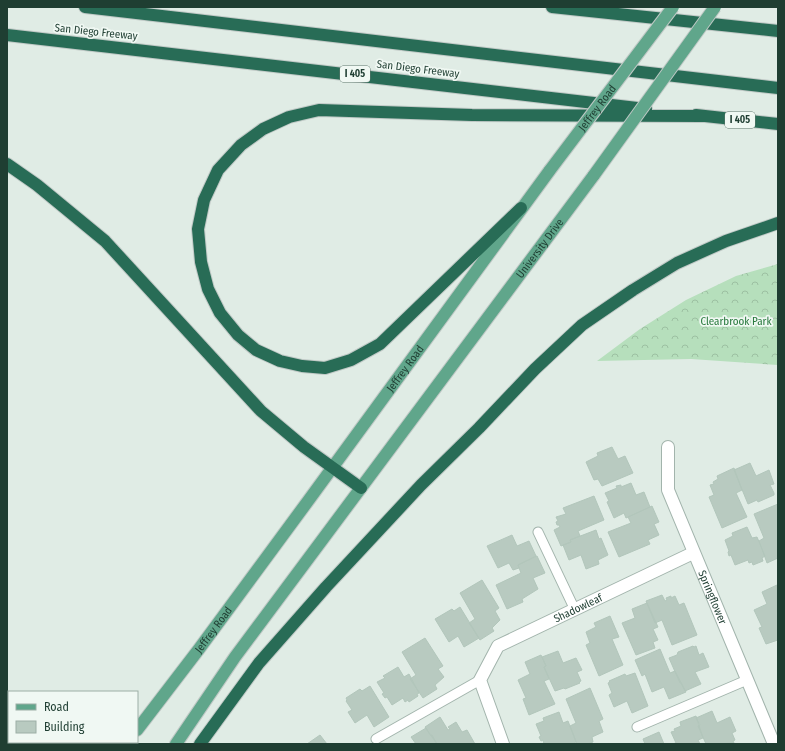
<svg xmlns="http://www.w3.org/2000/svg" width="785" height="751" font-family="'Fira Sans Condensed',sans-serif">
  <defs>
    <pattern id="forest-crowns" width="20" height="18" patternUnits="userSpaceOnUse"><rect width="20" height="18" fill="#b6dfbc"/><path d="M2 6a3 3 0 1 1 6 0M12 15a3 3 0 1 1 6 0" fill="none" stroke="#9cc0a2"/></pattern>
  </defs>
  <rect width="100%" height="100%" fill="#e0ece5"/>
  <path fill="url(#forest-crowns)" d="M778,264v101l-87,-6 -94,2 43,-32 46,-29 50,-24z"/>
  <path fill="#b8cac0" stroke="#b2c6bb" d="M612,447l6,12 7,-3 8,17 -31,13 -4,-7 -4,1 -8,-18 12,-6 -1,-3z
    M750,463l6,13 13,-6 5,14 -4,1 4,8v2l-16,7 -1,-2 -9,4 -14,-34z
    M734,468l8,22 -6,3 11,24 -25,11 -13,-31 5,-2 -4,-10 4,-1 -1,-2 5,-3 -1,-3z
    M631,483l5,12 8,-3 6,15 -24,11 -2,-5 -10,5 -7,-16 2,-1 -4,-8 12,-5 -1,-2 5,-1v2z
    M594,496l10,24 -26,11 2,5 -10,4 1,2 -10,4 -7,-16 6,-3 -1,-2h-2l-1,-3 2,-1 -2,-4 10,-3 -3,-6z
    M778,504v54l-11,5 -8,-22 5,-3 -10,-24z
    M652,506l7,16 -5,2 5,11 -11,5 2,4 -31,13 -11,-25 23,-9 -3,-6z
    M747,527l5,11 5,-1 8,19 -3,2 1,3 -10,4 -1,-3 -3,1 -1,-3 -13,5 -4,-10 -2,1 -1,-4 1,-1 -4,-11 8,-4 -1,-3z
    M596,530l3,9 2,-1 7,17 -10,5 1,4 -13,5 -5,-14 -12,5 -6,-15 8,-3 -1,-2z
    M512,535l5,11 12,-5 7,15 -18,9 1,3 -6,2 -4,-7 -11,5 -11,-22z
    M537,556l8,17 -12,5 5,11 -16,10 1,3 -16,7 -11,-24 25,-12 -3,-8z
    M482,580l17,28 -4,3 5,9 -8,8 2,3 -14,9 -11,-17 6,-4 -15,-26z
    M777,585l1,55 -12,4 -7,-16 3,-1 -8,-17 13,-6 -5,-12z
    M662,595l3,6 2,-1 -1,-2 5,-2v2l4,-2 4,9 5,-2 13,32 -25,10 -10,-25 -7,3 -9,-22z
    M647,603l11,24 -5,2 5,11 -5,2 2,6 -19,7 -14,-32 13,-5 -3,-9z
    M460,607l19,31 -15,9 -6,-11 -9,6 -14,-23 17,-10 2,2z
    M610,616l9,21 -7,2 11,26 -24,11 -13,-31 4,-2 -4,-11 10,-5 -2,-4z
    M425,638l18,28 -5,3 6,8 -9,8 2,4 -14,9 -13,-19 6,-4 -14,-23z
    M693,646l1,1 2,-1 3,9 4,-2 6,14 -14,5 6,12 -16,7 -4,-8h-1l-11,-25 8,-3 1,-3z
    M660,649l10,24 5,-2 11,21 -17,7 -5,-12 -12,5 -7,-18 -3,2 -7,-16z
    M558,651l5,12 13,-5 6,12 -5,2 4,9 -2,1 1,1 -15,6 -1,-1 -9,3 -11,-24 2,-1 -4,-9z
    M541,655l5,11 -2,1 5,12 -5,2 11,23 -26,11 -6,-16 3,-1 -8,-18 12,-6 -5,-12z
    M398,667l6,10 5,-3 10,19 -2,1 1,2 -9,6 -1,-2 -3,2 -2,-4 -11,7 -5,-8 -2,1 -3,-4 2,-1 -7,-11 8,-4 -2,-2z
    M635,673l13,33 -16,7 -5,-12 -13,6 -5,-12 3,-2 -4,-10 2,-1 -1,-1 16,-7 1,2z
    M370,686l19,31 -15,10 -7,-12 -12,8 -7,-11 4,-2 -6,-9 1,-1 -1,-2 14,-9 2,2z
    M590,688l13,31 -4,2 4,11 -11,5 1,5 -5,2h-11l-7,-18 6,-3 -10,-24z
    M712,711l5,12 13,-6 6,14 -4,2 3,7 -2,1 1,2 -28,1 -8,-18 2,-1 -4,-7z
    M559,712l4,11 5,-2 8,21 -2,1 1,1h-31l-1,-4 -2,1 -2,-4 2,-1 -5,-12 8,-3 -1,-3z
    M696,716l7,22 -5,2 2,4h-28l4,-1 -5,-11 4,-1 -1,-2 7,-3 -1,-4z
    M440,717l8,13 2,-1 -2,-2 8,-5 6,10 5,-2 8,14h-38l-12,-17z
    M426,728l4,7h2l5,9h-21l-5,-7z
    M659,732l5,12h-19l-2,-5z
    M320,735l7,9h-20z"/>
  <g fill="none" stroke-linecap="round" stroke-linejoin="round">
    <g stroke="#a2b4ac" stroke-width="11">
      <path id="lane" d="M538,532l37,78
        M637,727l110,-47
        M376,739l104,-59"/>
    </g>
    <g stroke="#a2b4ac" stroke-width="14">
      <g id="street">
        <path id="s1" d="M668,447v43l106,254"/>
        <path id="s2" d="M503,744l-23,-64 18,-34 195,-93"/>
      </g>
    </g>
    <g stroke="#c0c9c6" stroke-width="14">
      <g id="primary">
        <path id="s3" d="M137,730l62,-81 109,-148 242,-331"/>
        <path d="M126,744l2,-2"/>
        <path id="s4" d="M176,744l59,-87 359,-482"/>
      </g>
    </g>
    <g stroke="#c0c9c6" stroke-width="14">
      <path id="highway" d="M85,7l693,81
        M552,7l226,24
        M7,35l639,74
        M696,115l82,9
        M7,164l30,21 68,56 156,170 43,36 57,41
        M521,208l-141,136 -29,16 -26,8 -23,-2 -22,-5 -24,-11 -18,-15 -18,-22 -12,-24 -7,-27 -3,-33 6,-29 14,-30 23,-25 22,-16 26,-12 30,-7 153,5 231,1
        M200,744l59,-81 67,-76 95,-102 58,-57 56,-59 47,-44 51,-35 44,-27 49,-22 52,-18"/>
    </g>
    <use href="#lane" stroke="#fff" stroke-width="9"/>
    <use href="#street" stroke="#fff" stroke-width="12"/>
    <use href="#primary" stroke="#60a68b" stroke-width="12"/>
    <use href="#highway" stroke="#286c56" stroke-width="12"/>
    <g stroke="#c0c9c6" stroke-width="14" stroke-linecap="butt">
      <g id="primary-bridge">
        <path id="s5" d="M550,170l123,-163"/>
        <path d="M594,175l121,-168"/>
      </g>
    </g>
    <use href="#primary-bridge" stroke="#60a68b" stroke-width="12"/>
  </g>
  <g text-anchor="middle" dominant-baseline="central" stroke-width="3.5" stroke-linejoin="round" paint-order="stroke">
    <g fill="#f0f8f3" stroke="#5e766c" stroke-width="1">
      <rect x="340" y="66" width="30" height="16" rx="3"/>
      <rect x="725" y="112" width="30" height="16" rx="3"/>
    </g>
    <g font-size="10" font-weight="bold" fill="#1f3e32">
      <text x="355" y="74">I 405</text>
      <text x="740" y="120">I 405</text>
    </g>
    <g font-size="11" fill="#1f3e32" stroke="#f0f8f3">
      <text transform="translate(96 32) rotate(6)">San Diego Freeway</text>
      <text transform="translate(418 69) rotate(7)">San Diego Freeway</text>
      <text stroke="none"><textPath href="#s5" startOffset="78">Jeffrey Road</textPath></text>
      <text stroke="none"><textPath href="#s4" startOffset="615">University Drive</textPath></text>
      <text stroke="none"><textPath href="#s3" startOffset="450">Jeffrey Road</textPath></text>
      <text stroke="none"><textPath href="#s1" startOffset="159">Springflower</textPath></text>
      <text stroke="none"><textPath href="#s2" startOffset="195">Shadowleaf</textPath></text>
      <text stroke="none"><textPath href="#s3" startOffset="126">Jeffrey Road</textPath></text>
    </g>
    <g font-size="11" fill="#26783b" stroke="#f0f8f3">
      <text x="736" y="321">Clearbrook Park</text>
    </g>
  </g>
  <rect width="785" height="751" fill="none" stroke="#1f3e32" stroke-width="16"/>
  <rect x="8" y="691" width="130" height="52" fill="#f0f8f3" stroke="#9caea6"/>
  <rect x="16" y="704" width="20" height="6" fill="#60a68b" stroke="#9caea6"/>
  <text x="44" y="711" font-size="12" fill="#1f3e32">Road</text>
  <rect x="16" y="721" width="20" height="12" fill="#b8cac0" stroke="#9caea6"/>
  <text x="44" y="731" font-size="12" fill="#1f3e32">Building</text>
</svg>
